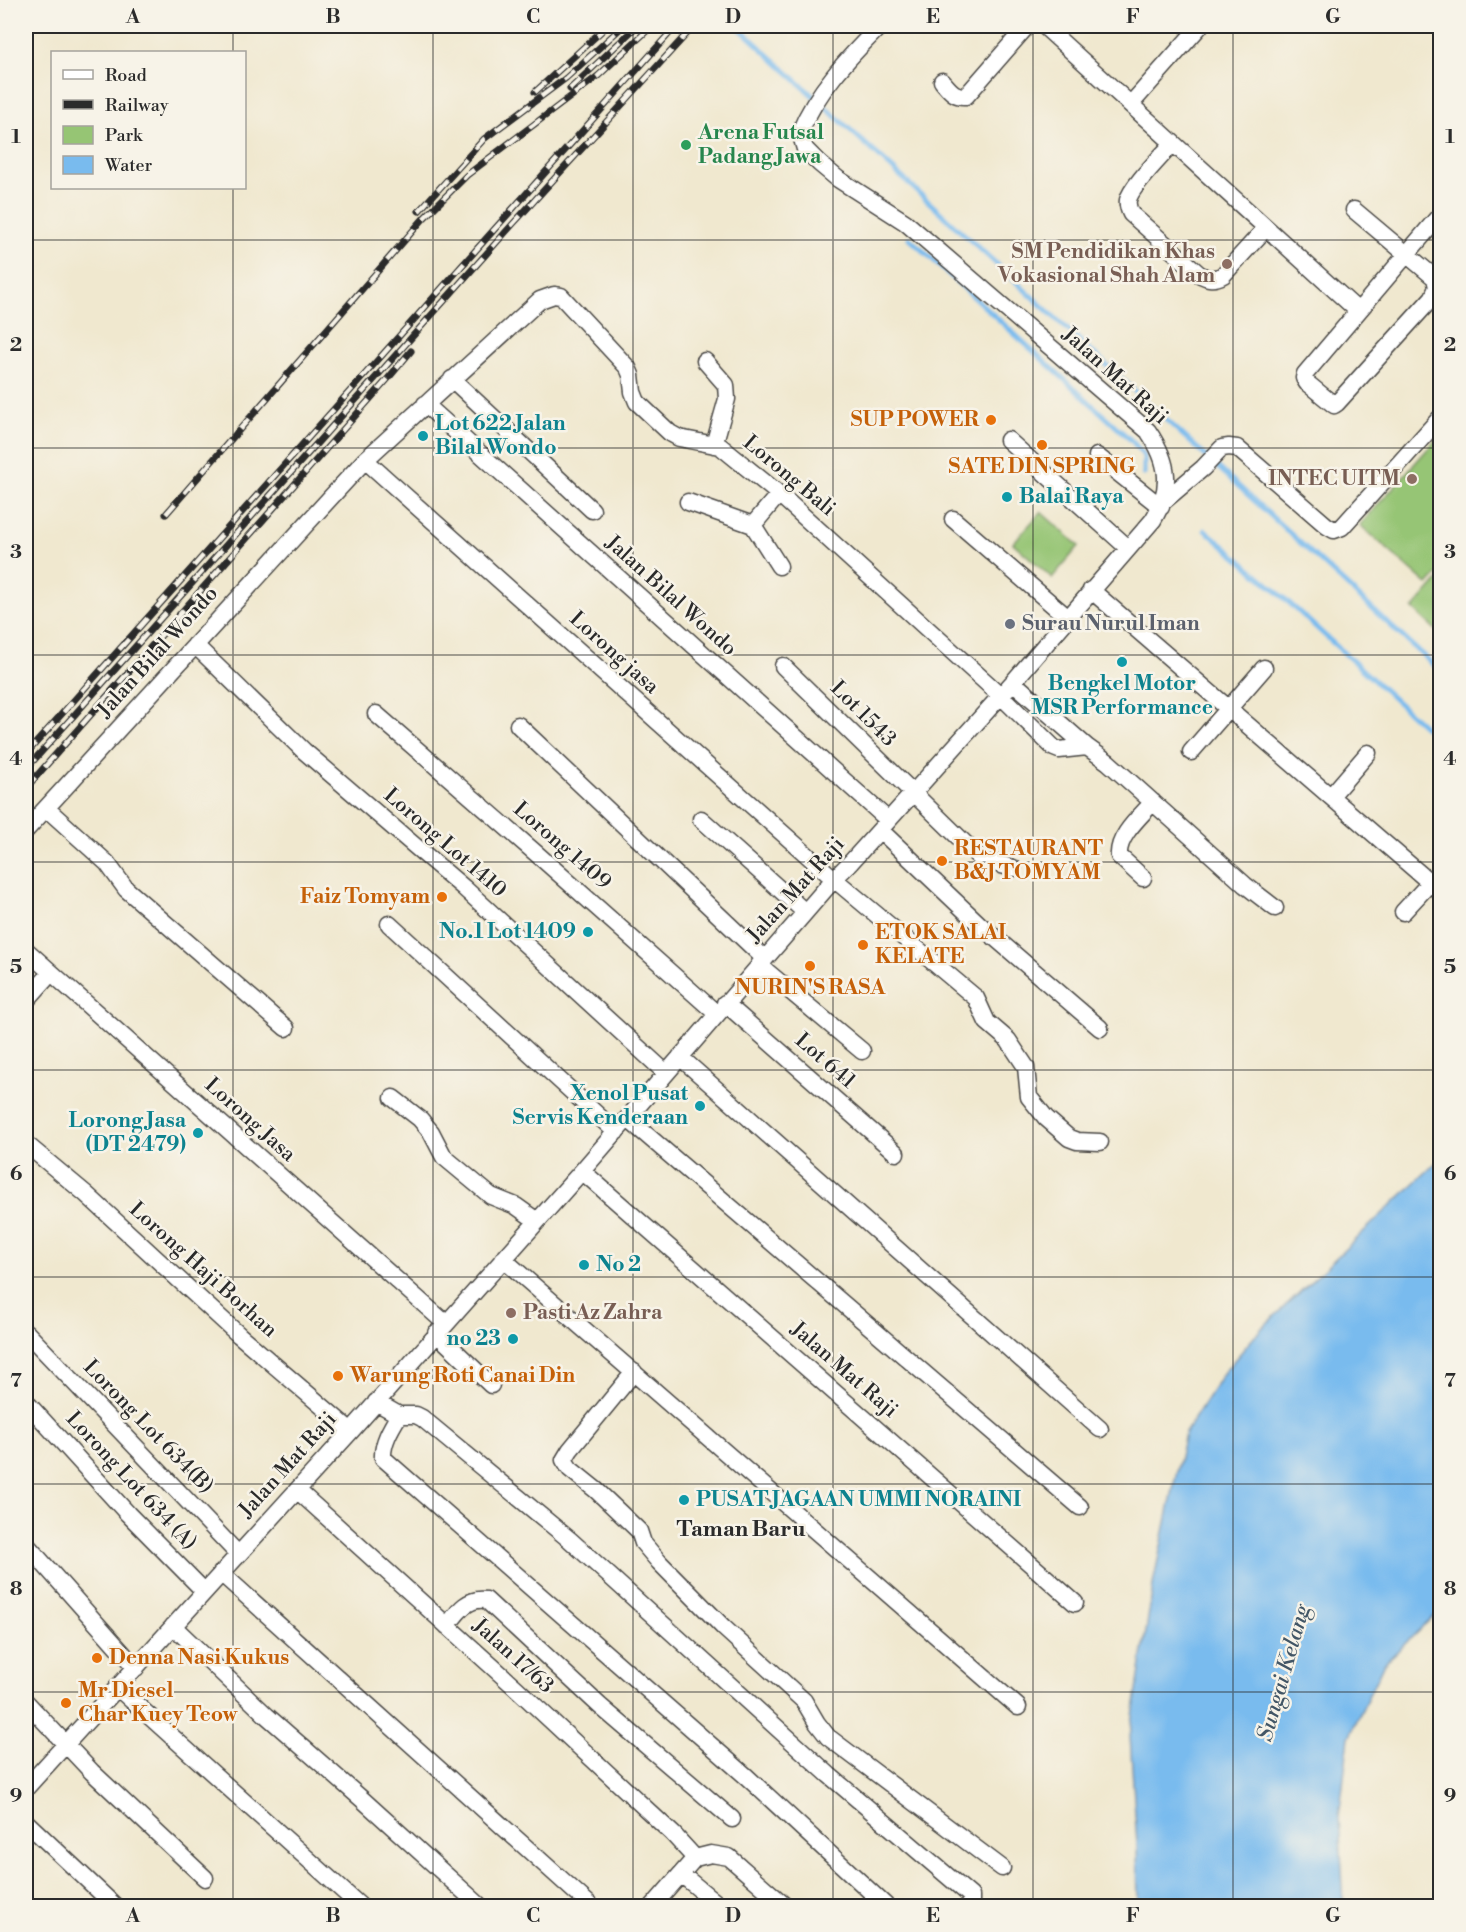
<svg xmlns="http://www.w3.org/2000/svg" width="1466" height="1932" font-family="'Libre Bodoni',serif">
  <rect width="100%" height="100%" fill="#f7f3e8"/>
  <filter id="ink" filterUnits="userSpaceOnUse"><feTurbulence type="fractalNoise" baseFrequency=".0167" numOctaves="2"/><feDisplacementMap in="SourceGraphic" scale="12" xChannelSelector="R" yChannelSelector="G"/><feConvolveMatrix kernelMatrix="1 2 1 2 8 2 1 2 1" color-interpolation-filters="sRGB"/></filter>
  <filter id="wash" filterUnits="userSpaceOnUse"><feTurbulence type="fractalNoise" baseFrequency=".008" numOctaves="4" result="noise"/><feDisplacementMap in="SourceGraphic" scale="24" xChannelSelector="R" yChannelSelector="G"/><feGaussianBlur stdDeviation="1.35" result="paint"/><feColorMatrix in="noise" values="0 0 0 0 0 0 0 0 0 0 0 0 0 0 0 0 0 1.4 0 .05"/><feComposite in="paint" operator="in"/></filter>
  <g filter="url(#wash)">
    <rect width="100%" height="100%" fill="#f0e8cf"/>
    <path fill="#96c574" stroke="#607850" stroke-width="1.5" d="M1440,435v137l-12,13 -68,-60z
      M1041,512l38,34 -27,32 -39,-35z
      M1440,578v56l-27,-25z"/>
    <path fill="#79bbee" stroke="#52738c" stroke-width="1.5" d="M1440,1159v451l-57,55 -34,72 -10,80 5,89h-206l-1,-61 -7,-109 24,-157 31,-146 39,-61 38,-44z"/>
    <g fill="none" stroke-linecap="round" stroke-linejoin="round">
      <path stroke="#79bbee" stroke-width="5" d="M737,26l703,645
        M909,238l224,204 11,14v18
        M1205,530l68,58 167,153"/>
    </g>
  </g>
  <g filter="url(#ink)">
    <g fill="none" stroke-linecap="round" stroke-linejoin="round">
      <g stroke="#494744" stroke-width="19">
        <path id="minor" d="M1044,26l314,285
          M942,81c8,9 12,16 24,15l61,-70
          M1131,104l69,-78
          M1173,143c-10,12 -42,43 -45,57 -1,5 1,10 3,14l68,60c9,5 15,6 24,1l43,-47
          M1354,210l81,68 2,9 -4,10 -96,106 -3,2 -27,-22 -3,-5 1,-4c45,-53 90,-106 135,-159
          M705,361l21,24 1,14 -13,46
          M452,379l140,131
          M425,404l463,416
          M1008,440l120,108
          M1097,456l64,51
          M365,460l469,419 142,119 11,24 21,18 18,27 3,30 17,21 23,20 8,3 23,1
          M1164,501l39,-33 19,-20 7,-1 8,1 90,78 7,4 8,-3 98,-109
          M688,502l65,23 26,-31
          M953,519l115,99
          M753,525l26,41
          M1091,590l349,301
          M195,645l109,106 160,137 202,185
          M783,666l199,194 31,8
          M1013,682l74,65
          M376,714l162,141 179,159
          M518,725l247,234
          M1191,752l73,-84
          M1331,796l37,-43
          M46,808l61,55 19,26 160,139
          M701,819l104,93
          M26,830l339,-370 175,-160 14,-5 7,1 67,72 3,7 2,17 4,10 33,31 9,5 41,8 59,48 221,201 54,53 5,2 28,-3 21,15 137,123 30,23
          M880,830l99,94 121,104
          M1143,878l-24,-22c-2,-20 22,-40 34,-54
          M1403,912l37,-40
          M389,924l227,208
          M26,950l419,373
          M759,965l103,86
          M26,1001l25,-28
          M725,1003l171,150
          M680,1057l420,372
          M393,1098l27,21 11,13 13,25 47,39 25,10 21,15
          M628,1119l452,388
          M26,1144l60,50 153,141 112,96
          M582,1171l493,432
          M503,1259l515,448
          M26,1332l212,222
          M436,1333l55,52
          M634,1372l-64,78 -6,10 6,9 26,21 43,41 4,12 16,19 65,66 80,73 13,22 11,14 174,131
          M26,1402l102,112 76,77
          M376,1402l23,13h17l6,3 148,122 259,235 142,121v5l-3,5
          M399,1415c-8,13 -17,28 -16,43l364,319 139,129
          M297,1490l219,198 157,146 22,24
          M26,1544l110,124
          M221,1573l370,333
          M173,1626l94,90 96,84 117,106
          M447,1626c10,-13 20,-29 39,-26l114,106 132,113
          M118,1688l242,218
          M26,1702l66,70 113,106
          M26,1788l325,-357 231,-260 252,-292 17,-17 162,-180 140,-162c20,-33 16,-58 -5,-89l-243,-209 -67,-43 -18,-15 -15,-15 -5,-17c16,-40 49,-75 80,-106
          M26,1822l89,84
          M695,1858l16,-4 18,3 56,49
          M681,1874l39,32
          M653,1906l42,-48"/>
      </g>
      <use href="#minor" stroke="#fff" stroke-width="16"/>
      <g stroke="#2b2b2b" stroke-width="7">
        <path id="rail" d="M570,89l67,-63
          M535,92l72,-66
          M419,211l65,-72 82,-61 57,-52
          M166,514l258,-296 43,-43 131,-99 54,-50
          M26,754l650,-728
          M26,769l486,-544 182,-199
          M26,788l360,-407 25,-30"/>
      </g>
      <use href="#rail" stroke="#f7f3e8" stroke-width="4.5" stroke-dasharray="14" stroke-linecap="butt"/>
    </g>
  </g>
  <path fill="none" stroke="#2b2b2b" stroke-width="1.5" stroke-opacity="0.55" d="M233,26v26M433,26v1880M633,26v1880M833,26v1880M1033,26v1880M1233,26v1880M233,188v1718M26,240h1414M26,448h1414M26,655h1414M26,862h1414M26,1070h1414M26,1277h1414M26,1484h1414M26,1692h1414"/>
  <circle fill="#2e9e5b" stroke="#f7f3e8" stroke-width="2" cx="686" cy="145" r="6"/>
  <g fill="#8d6e63" stroke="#f7f3e8" stroke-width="2">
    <circle cx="1227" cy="264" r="6"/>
    <circle cx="1412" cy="479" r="6"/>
    <circle cx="511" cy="1313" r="6"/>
  </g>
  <g fill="#e8710a" stroke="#f7f3e8" stroke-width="2">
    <circle cx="991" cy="420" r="6"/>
    <circle cx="1042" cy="445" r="6"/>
    <circle cx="942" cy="861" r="6"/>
    <circle cx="442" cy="897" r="6"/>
    <circle cx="863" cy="945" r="6"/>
    <circle cx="810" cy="966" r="6"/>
    <circle cx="338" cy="1376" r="6"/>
    <circle cx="97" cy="1658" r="6"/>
    <circle cx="66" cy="1703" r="6"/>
  </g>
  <g fill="#0f9aa8" stroke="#f7f3e8" stroke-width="2">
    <circle cx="423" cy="436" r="6"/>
    <circle cx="1007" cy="497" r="6"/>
    <circle cx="1122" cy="662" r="6"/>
    <circle cx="588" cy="932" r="6"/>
    <circle cx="700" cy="1106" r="6"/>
    <circle cx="198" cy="1133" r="6"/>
    <circle cx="584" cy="1265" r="6"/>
    <circle cx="513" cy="1339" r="6"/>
    <circle cx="684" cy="1500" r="6"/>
  </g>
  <circle fill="#6b7280" stroke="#f7f3e8" stroke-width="2" cx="1010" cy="624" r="6"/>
  <g text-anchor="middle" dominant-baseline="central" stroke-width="5" stroke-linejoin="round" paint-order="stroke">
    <g font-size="21" font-weight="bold" fill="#27864d" stroke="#f7f3e8" text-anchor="start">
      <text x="698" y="133">Arena Futsal<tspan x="698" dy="24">Padang Jawa</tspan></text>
    </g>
    <g font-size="21" font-weight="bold" fill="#785e54" stroke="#f7f3e8" text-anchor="end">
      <text x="1215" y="252">SM Pendidikan Khas<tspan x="1215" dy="24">Vokasional Shah Alam</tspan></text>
      <text x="1400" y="479">INTEC UITM</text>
      <text x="523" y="1313" text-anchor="start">Pasti Az Zahra</text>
    </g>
    <g font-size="21" fill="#2b2b2b" stroke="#f7f3e8">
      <text transform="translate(1115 376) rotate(42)">Jalan Mat Raji</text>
      <text transform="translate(789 476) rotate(40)">Lorong Bali</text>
      <text transform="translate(671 596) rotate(42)">Jalan Bilal Wondo</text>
      <text transform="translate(158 652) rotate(-48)">Jalan Bilal Wondo</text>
      <text transform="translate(614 653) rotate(42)">Lorong jasa</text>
      <text transform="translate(863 714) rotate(45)">Lot 1543</text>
      <text transform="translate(445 843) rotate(41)">Lorong Lot 1410</text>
      <text transform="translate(562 846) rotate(41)">Lorong 1409</text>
      <text transform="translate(796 890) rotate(-48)">Jalan Mat Raji</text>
      <text transform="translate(825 1061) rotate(41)">Lot 641</text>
      <text transform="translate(250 1120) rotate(42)">Lorong Jasa</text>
      <text transform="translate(203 1270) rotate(42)">Lorong Haji Borhan</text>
      <text transform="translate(844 1370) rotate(41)">Jalan Mat Raji</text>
      <text transform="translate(148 1427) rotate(46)">Lorong Lot 634(B)</text>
      <text transform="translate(288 1465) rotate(-48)">Jalan Mat Raji</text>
      <text transform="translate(131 1481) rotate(47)">Lorong Lot 634 (A)</text>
      <text transform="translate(513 1656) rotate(42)">Jalan 17/63</text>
    </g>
    <g font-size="21" font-weight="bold" fill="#c56008" stroke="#f7f3e8" text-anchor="start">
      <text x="979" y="420" text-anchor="end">SUP POWER</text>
      <text x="1042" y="467" text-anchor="middle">SATE DIN SPRING</text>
      <text x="954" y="849">RESTAURANT<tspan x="954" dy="24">B&amp;J TOMYAM</tspan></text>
      <text x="430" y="897" text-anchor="end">Faiz Tomyam</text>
      <text x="875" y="933">ETOK SALAI<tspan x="875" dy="24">KELATE</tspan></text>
      <text x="810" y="988" text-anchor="middle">NURIN'S RASA</text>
      <text x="350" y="1376">Warung Roti Canai Din</text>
      <text x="109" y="1658">Denna Nasi Kukus</text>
      <text x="78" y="1691">Mr Diesel<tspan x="78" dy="24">Char Kuey Teow</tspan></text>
    </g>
    <g font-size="21" font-weight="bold" fill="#0d838f" stroke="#f7f3e8" text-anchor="start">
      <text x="435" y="424">Lot 622 Jalan<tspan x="435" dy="24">Bilal Wondo</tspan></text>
      <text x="1019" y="497">Balai Raya</text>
      <text x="1122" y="684" text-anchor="middle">Bengkel Motor<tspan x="1122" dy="24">MSR Performance</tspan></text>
      <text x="576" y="932" text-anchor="end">No.1 Lot 1409</text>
      <text x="688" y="1094" text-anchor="end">Xenol Pusat<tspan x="688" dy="24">Servis Kenderaan</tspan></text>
      <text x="186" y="1121" text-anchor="end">Lorong Jasa<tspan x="186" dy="24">(DT 2479)</tspan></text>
      <text x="596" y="1265">No 2</text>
      <text x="501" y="1339" text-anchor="end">no 23</text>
      <text x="696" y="1500">PUSAT JAGAAN UMMI NORAINI</text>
    </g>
    <g font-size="21" font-weight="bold" fill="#5b616d" stroke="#f7f3e8" text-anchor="start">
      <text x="1022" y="624">Surau Nurul Iman</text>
    </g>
    <g font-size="22" font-weight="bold" fill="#2b2b2b" stroke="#f7f3e8">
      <text x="741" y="1529">Taman Baru</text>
    </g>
    <g font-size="22" font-style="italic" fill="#425666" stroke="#f7f3e8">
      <text transform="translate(1284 1673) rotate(-74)">Sungai Kelang</text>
    </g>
  </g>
  <rect width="1466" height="1932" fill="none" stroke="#f7f3e8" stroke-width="66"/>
  <rect x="51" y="51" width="195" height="138" fill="#f7f3e8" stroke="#a5a39c" stroke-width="1.5"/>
  <rect x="63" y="70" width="30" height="9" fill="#ffffff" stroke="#a5a39c" stroke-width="1.5"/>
  <text x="105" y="81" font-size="18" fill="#2b2b2b">Road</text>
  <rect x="63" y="100" width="30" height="9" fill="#2b2b2b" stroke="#a5a39c" stroke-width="1.5"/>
  <text x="105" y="111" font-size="18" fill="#2b2b2b">Railway</text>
  <rect x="63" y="126" width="30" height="18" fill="#96c574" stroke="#a5a39c" stroke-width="1.5"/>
  <text x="105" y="141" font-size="18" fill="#2b2b2b">Park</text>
  <rect x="63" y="156" width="30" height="18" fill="#79bbee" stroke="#a5a39c" stroke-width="1.5"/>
  <text x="105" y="171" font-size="18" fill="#2b2b2b">Water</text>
  <rect x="33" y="33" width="1400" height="1866" fill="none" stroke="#2b2b2b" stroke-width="2"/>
  <g font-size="20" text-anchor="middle" font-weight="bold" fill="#2b2b2b">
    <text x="133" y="23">A</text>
    <text x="333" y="23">B</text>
    <text x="533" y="23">C</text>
    <text x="733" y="23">D</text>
    <text x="933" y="23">E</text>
    <text x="1133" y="23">F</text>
    <text x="1333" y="23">G</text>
    <text x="16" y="143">1</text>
    <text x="1450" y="143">1</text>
    <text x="16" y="351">2</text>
    <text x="1450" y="351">2</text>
    <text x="16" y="558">3</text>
    <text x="1450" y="558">3</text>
    <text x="16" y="765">4</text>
    <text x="1450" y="765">4</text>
    <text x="16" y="973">5</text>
    <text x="1450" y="973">5</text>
    <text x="16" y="1180">6</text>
    <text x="1450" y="1180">6</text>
    <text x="16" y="1387">7</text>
    <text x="1450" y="1387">7</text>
    <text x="16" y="1595">8</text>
    <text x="1450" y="1595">8</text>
    <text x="16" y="1802">9</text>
    <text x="1450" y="1802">9</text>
    <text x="133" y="1922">A</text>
    <text x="333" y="1922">B</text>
    <text x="533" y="1922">C</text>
    <text x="733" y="1922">D</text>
    <text x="933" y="1922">E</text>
    <text x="1133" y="1922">F</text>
    <text x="1333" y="1922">G</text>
  </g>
</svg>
